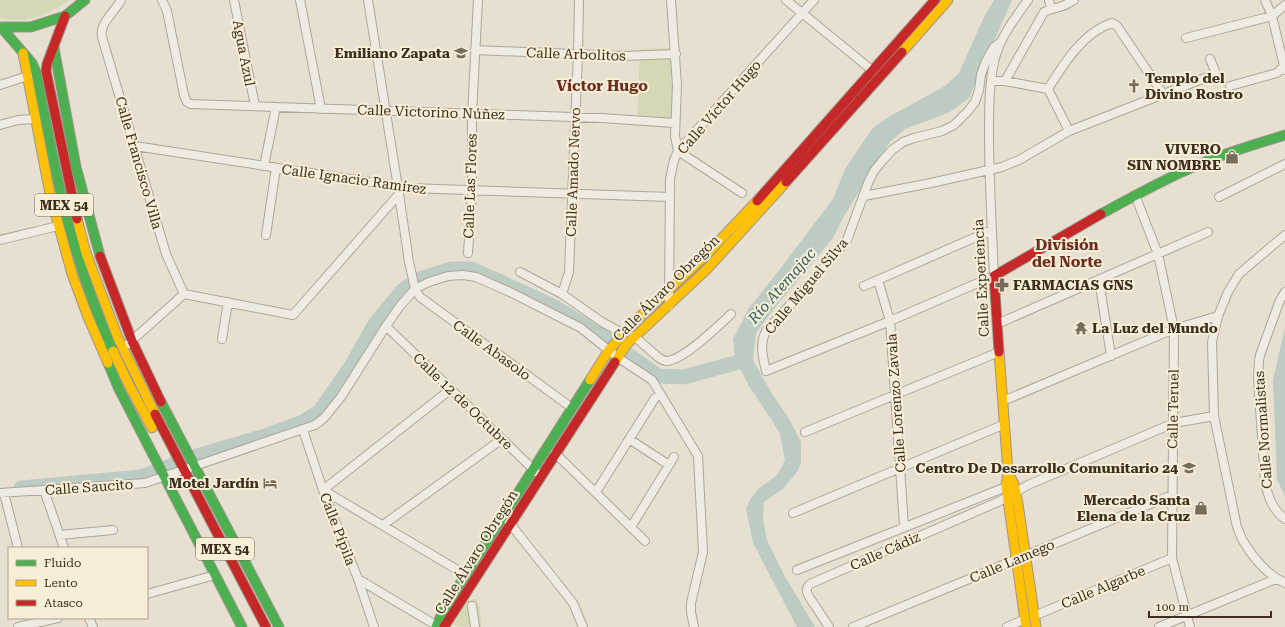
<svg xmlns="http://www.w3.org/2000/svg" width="1285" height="627" font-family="'Roboto Serif',serif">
  <rect width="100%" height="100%" fill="#e7e0d1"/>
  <path fill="#d6d7b3" d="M0,0h69c-21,15 -43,25 -69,18z
    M672,48l1,37 -2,42 -34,-1 3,-77z
    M476,599l4,8 1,20 -28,-1 11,-25z"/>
  <path fill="#bcccc2" d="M994,0h18l-43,98 -19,14 -45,17 -15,13 -46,74 -11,22 -60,72 -17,23 -3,27 18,32 17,25 13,25v21l-4,9 -14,17 -19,13 -1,17 4,21 16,33 32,54h-18l-44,-84 -7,-34 4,-9 8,-11 19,-14 8,-15 -5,-26 -7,-12 -24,-36 -14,-27 -2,-20 16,-31 31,-39 53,-70 12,-30 27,-40 13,-10 60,-33 14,-13 24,-54z
    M1285,327v170l-8,-18 -4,-99z"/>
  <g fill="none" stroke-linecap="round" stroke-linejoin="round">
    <path stroke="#bcccc2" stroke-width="15" d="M21,488l120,-11 56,-21 68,-20 38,-14 17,-11 32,-46 23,-41 28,-34 17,-11 32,-10h20l81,37 52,32 53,38 26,1 62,-17"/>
    <g stroke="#ada599" stroke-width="10">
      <path id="street" d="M121,0c-6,12 -22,23 -19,37l64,217 18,40
        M162,0l5,11 17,84 3,7 4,2 410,14 74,5
        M234,0l21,106
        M300,0l21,109
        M368,0l31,194 10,68 6,27 5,8 152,111
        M671,0l6,85 -2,51 3,15 64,42
        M786,0l87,71
        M1049,0l2,8
        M1265,0l7,16 13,54
        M1186,38l86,-22 13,-11
        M1001,42l-7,5 -8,14 -5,14 -2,15 -4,12 -7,9 -14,14 -12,6 -28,7 -11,4 -11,8 -9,10 -9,11 -6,12 -21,57 -35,41 -46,50c-7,14 -3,26 0,40l124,-50 104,-45c-2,-48 -5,-95 -5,-143 0,-25 0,-51 6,-75 6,-22 20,-40 33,-58
        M475,50l148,6 53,-2
        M991,81h14l43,8
        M1005,81l39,-69c6,-3 9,-3 15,-5 6,-1 10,-4 15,-7
        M0,85l28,-9
        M1230,86l47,-13 8,-8
        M1048,89c15,-24 35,-57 64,-66l5,3 46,68
        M1048,89l21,42
        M0,125l18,-5 17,-1
        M135,146l274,42 261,9
        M264,166l12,-59
        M1135,195l23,59 16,75 -2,229 18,69
        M864,196l67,-13 71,-16 17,-7 50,-29 141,-55 3,-2 2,-3 -5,-12
        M1219,197l66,-33
        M266,235l10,-67
        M1285,235l-46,39 -11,18 -10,24 -6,26 2,74 23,111c3,6 4,12 8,17 9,15 24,32 40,39
        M0,240l58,-14
        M468,253l4,-63v-76l6,-114
        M520,272l42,22 40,28 20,11
        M878,280l12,41 14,205
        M1099,280l12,76
        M864,286l128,-56
        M1285,292l-5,8 -20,55 -1,6 -1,17 7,104c3,15 7,27 20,37
        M184,294l109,21 106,-121
        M562,294l7,-22 9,-218 1,-54
        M669,306l1,-127 4,-19 4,-9 136,-151
        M997,324l211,-92
        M386,326l150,146
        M634,336l25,22c3,2 5,3 8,3 18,-2 51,-35 64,-47
        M222,339l6,-37
        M128,344l56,-50
        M451,389l-128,101 143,85
        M1003,401l171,-72 44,-13
        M303,430l20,60 35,89 16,48
        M805,432l194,-80
        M629,439l40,26
        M555,453l90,88
        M44,490l20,58
        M596,492l59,-94
        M0,493l145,-10 170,-58 9,-7 17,-21 45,-71 14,-20 15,-17 14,-7 19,-6 15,-1 13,2 34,15 71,36 36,29 35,23 46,76 5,96 -12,51v9l3,15
        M4,493l14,55
        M793,513l212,-89
        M508,521l65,82 10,24
        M383,525l119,-86
        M631,527l43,-70
        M60,535l53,-5
        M797,570l214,-85
        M358,579l81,48
        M147,594l68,-19
        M472,606l3,21
        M1034,616l138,-58
        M89,618l4,9
        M18,627l40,-9
        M829,627l-21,-32c-2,-5 -2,-7 2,-11l190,-83 28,-16 146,-62 40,-7
        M853,627l319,-132
        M1007,627l18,-8
        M1159,627l117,-48"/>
    </g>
    <g stroke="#9c958a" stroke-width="11">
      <path id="fast" d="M0,27h31l34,-11 20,-16
        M1,27l31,36 4,9c11,54 20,108 35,161 11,40 25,79 42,118
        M54,48l22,119 24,89
        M1101,214c33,-18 65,-36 99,-50 28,-12 56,-20 85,-29
        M108,363l10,24 124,240
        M161,402l118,225
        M436,627l8,-18 146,-229"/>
    </g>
    <g stroke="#9c958a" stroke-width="11">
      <path id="slow" d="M902,52l46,-52
        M23,53l27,141 22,80 16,43 20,46
        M77,219l9,34 32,85 37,76
        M113,351l15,32 24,45
        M999,352l9,120 -2,14 20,141
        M615,362l11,-17 82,-77 78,-86
        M590,380l19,-30 25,-28 70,-65 53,-56
        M1008,473l6,11 4,20 18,123"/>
    </g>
    <g stroke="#9c958a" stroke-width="11">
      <path id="jam" d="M65,16l-18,48 -1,7 31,148
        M786,182l116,-130
        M757,201l178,-201
        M100,256l32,85 29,61
        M999,352l-5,-76 107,-62
        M155,414l111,213
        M444,627l171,-265"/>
    </g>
    <use href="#street" stroke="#efebe3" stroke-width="8"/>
    <use href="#fast" stroke="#4caf50" stroke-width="9"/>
    <use href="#slow" stroke="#ffc107" stroke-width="9"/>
    <use href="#jam" stroke="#c62828" stroke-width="9"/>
  </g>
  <defs>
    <g id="school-bare" transform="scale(1.08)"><path d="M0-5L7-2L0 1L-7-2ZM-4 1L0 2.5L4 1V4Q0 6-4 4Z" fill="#786c5e" stroke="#f7eed8" stroke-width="2.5" paint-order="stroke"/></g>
    <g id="church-bare" transform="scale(1.08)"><path d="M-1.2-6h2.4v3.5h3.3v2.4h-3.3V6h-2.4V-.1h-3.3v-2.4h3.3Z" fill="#786c5e" stroke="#f7eed8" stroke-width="2.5" paint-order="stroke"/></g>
    <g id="shop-bare" transform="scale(1.08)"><path d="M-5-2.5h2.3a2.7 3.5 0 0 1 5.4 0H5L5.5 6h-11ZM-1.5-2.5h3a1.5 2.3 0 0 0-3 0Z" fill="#786c5e" stroke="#f7eed8" stroke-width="2.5" paint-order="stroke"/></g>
    <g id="pharmacy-bare" transform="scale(1.08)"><path d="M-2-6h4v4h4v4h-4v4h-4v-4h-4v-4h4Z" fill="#786c5e" stroke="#f7eed8" stroke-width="2.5" paint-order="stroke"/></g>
    <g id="temple-bare" transform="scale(1.08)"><path d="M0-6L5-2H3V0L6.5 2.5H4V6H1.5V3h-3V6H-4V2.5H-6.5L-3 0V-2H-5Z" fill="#786c5e" stroke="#f7eed8" stroke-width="2.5" paint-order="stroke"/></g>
    <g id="hotel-bare" transform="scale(1.08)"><path d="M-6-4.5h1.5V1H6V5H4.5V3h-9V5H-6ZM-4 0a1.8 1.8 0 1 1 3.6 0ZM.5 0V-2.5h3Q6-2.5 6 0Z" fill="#786c5e" stroke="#f7eed8" stroke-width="2.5" paint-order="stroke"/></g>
  </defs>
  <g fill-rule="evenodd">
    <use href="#school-bare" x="461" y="53"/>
    <use href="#church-bare" x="1134" y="86"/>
    <use href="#shop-bare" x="1232" y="157"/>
    <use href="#pharmacy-bare" x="1002" y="285"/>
    <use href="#temple-bare" x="1081" y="328"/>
    <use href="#school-bare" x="1189" y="468"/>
    <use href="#hotel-bare" x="270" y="483"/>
    <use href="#shop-bare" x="1201" y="508"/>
  </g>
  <g text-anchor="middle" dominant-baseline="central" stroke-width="4" stroke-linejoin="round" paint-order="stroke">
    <g fill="#f7eed8" stroke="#756857" stroke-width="1">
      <rect x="35" y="194" width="58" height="22" rx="3"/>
      <rect x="196" y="538" width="58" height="22" rx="3"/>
    </g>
    <g font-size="13" font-weight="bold" fill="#3d2e20">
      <text x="64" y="205">MEX 54</text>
      <text x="225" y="549">MEX 54</text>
    </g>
    <g font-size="14" fill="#3d2e20" stroke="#f7eed8">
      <text transform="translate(244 53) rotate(79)">Agua Azul</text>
      <text transform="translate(576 54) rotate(2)">Calle Arbolitos</text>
      <text transform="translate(719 107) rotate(-49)">Calle Víctor Hugo</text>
      <text transform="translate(431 112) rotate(2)">Calle Victorino Núñez</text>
      <text transform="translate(139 163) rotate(74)">Calle Francisco Villa</text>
      <text transform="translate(573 172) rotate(-88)">Calle Amado Nervo</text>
      <text transform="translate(354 179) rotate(8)">Calle Ignacio Ramírez</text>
      <text transform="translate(470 186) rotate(-88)">Calle Las Flores</text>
      <text transform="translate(981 278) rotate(-93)">Calle Experiencia</text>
      <text transform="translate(806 286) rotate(-50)">Calle Miguel Silva</text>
      <text transform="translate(666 288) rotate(-45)">Calle Álvaro Obregón</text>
      <text transform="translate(492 350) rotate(36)">Calle Abasolo</text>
      <text transform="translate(463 401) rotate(44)">Calle 12 de Octubre</text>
      <text transform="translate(896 403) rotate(-94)">Calle Lorenzo Zavala</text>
      <text transform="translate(1173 409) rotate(-89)">Calle Teruel</text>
      <text transform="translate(1263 430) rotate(-94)">Calle Normalistas</text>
      <text transform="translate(89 487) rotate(-4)">Calle Saucito</text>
      <text transform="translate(338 529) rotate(69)">Calle Pípila</text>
      <text transform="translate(885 551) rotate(-24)">Calle Cádiz</text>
      <text transform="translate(476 552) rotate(-58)">Calle Álvaro Obregón</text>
      <text transform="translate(1012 561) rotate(-23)">Calle Lamego</text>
      <text transform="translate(1103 587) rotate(-23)">Calle Algarbe</text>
    </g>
    <g font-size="14" font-weight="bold" fill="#3d2e20" stroke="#f7eed8" text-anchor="end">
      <text x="450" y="53">Emiliano Zapata</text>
      <text x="1145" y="78" text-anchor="start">Templo del<tspan x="1145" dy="16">Divino Rostro</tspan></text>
      <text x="1221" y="149">VIVERO<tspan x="1221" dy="16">SIN NOMBRE</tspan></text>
      <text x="1013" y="285" text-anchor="start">FARMACIAS GNS</text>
      <text x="1092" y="328" text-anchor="start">La Luz del Mundo</text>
      <text x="1178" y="468">Centro De Desarrollo Comunitario 24</text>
      <text x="259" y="483">Motel Jardín</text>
      <text x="1190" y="500">Mercado Santa<tspan x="1190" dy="16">Elena de la Cruz</tspan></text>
    </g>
    <g font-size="15" font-weight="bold" fill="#6b2e1e" stroke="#f7eed8">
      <text x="602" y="86">Víctor Hugo</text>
      <text x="1067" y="245">División<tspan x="1067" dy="17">del Norte</tspan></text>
    </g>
    <g font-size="15" font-style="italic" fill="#2f5d5a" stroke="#f7eed8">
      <text transform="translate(782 286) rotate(-49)">Río Atemajac</text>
    </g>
  </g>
  <rect x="8" y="547" width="140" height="72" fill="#f7eed8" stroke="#ada18e"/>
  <rect x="16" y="560" width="20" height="6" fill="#4caf50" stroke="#ada18e"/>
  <text x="44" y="567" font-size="12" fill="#3d2e20">Fluido</text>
  <rect x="16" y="580" width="20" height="6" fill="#ffc107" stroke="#ada18e"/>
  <text x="44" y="587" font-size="12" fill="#3d2e20">Lento</text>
  <rect x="16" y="600" width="20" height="6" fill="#c62828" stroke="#ada18e"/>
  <text x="44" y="607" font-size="12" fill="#3d2e20">Atasco</text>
  <path d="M1149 611v6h122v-6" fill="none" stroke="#3d2e20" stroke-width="2"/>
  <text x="1155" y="611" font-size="12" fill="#3d2e20" stroke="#f7eed8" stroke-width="3" paint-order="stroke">100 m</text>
</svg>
